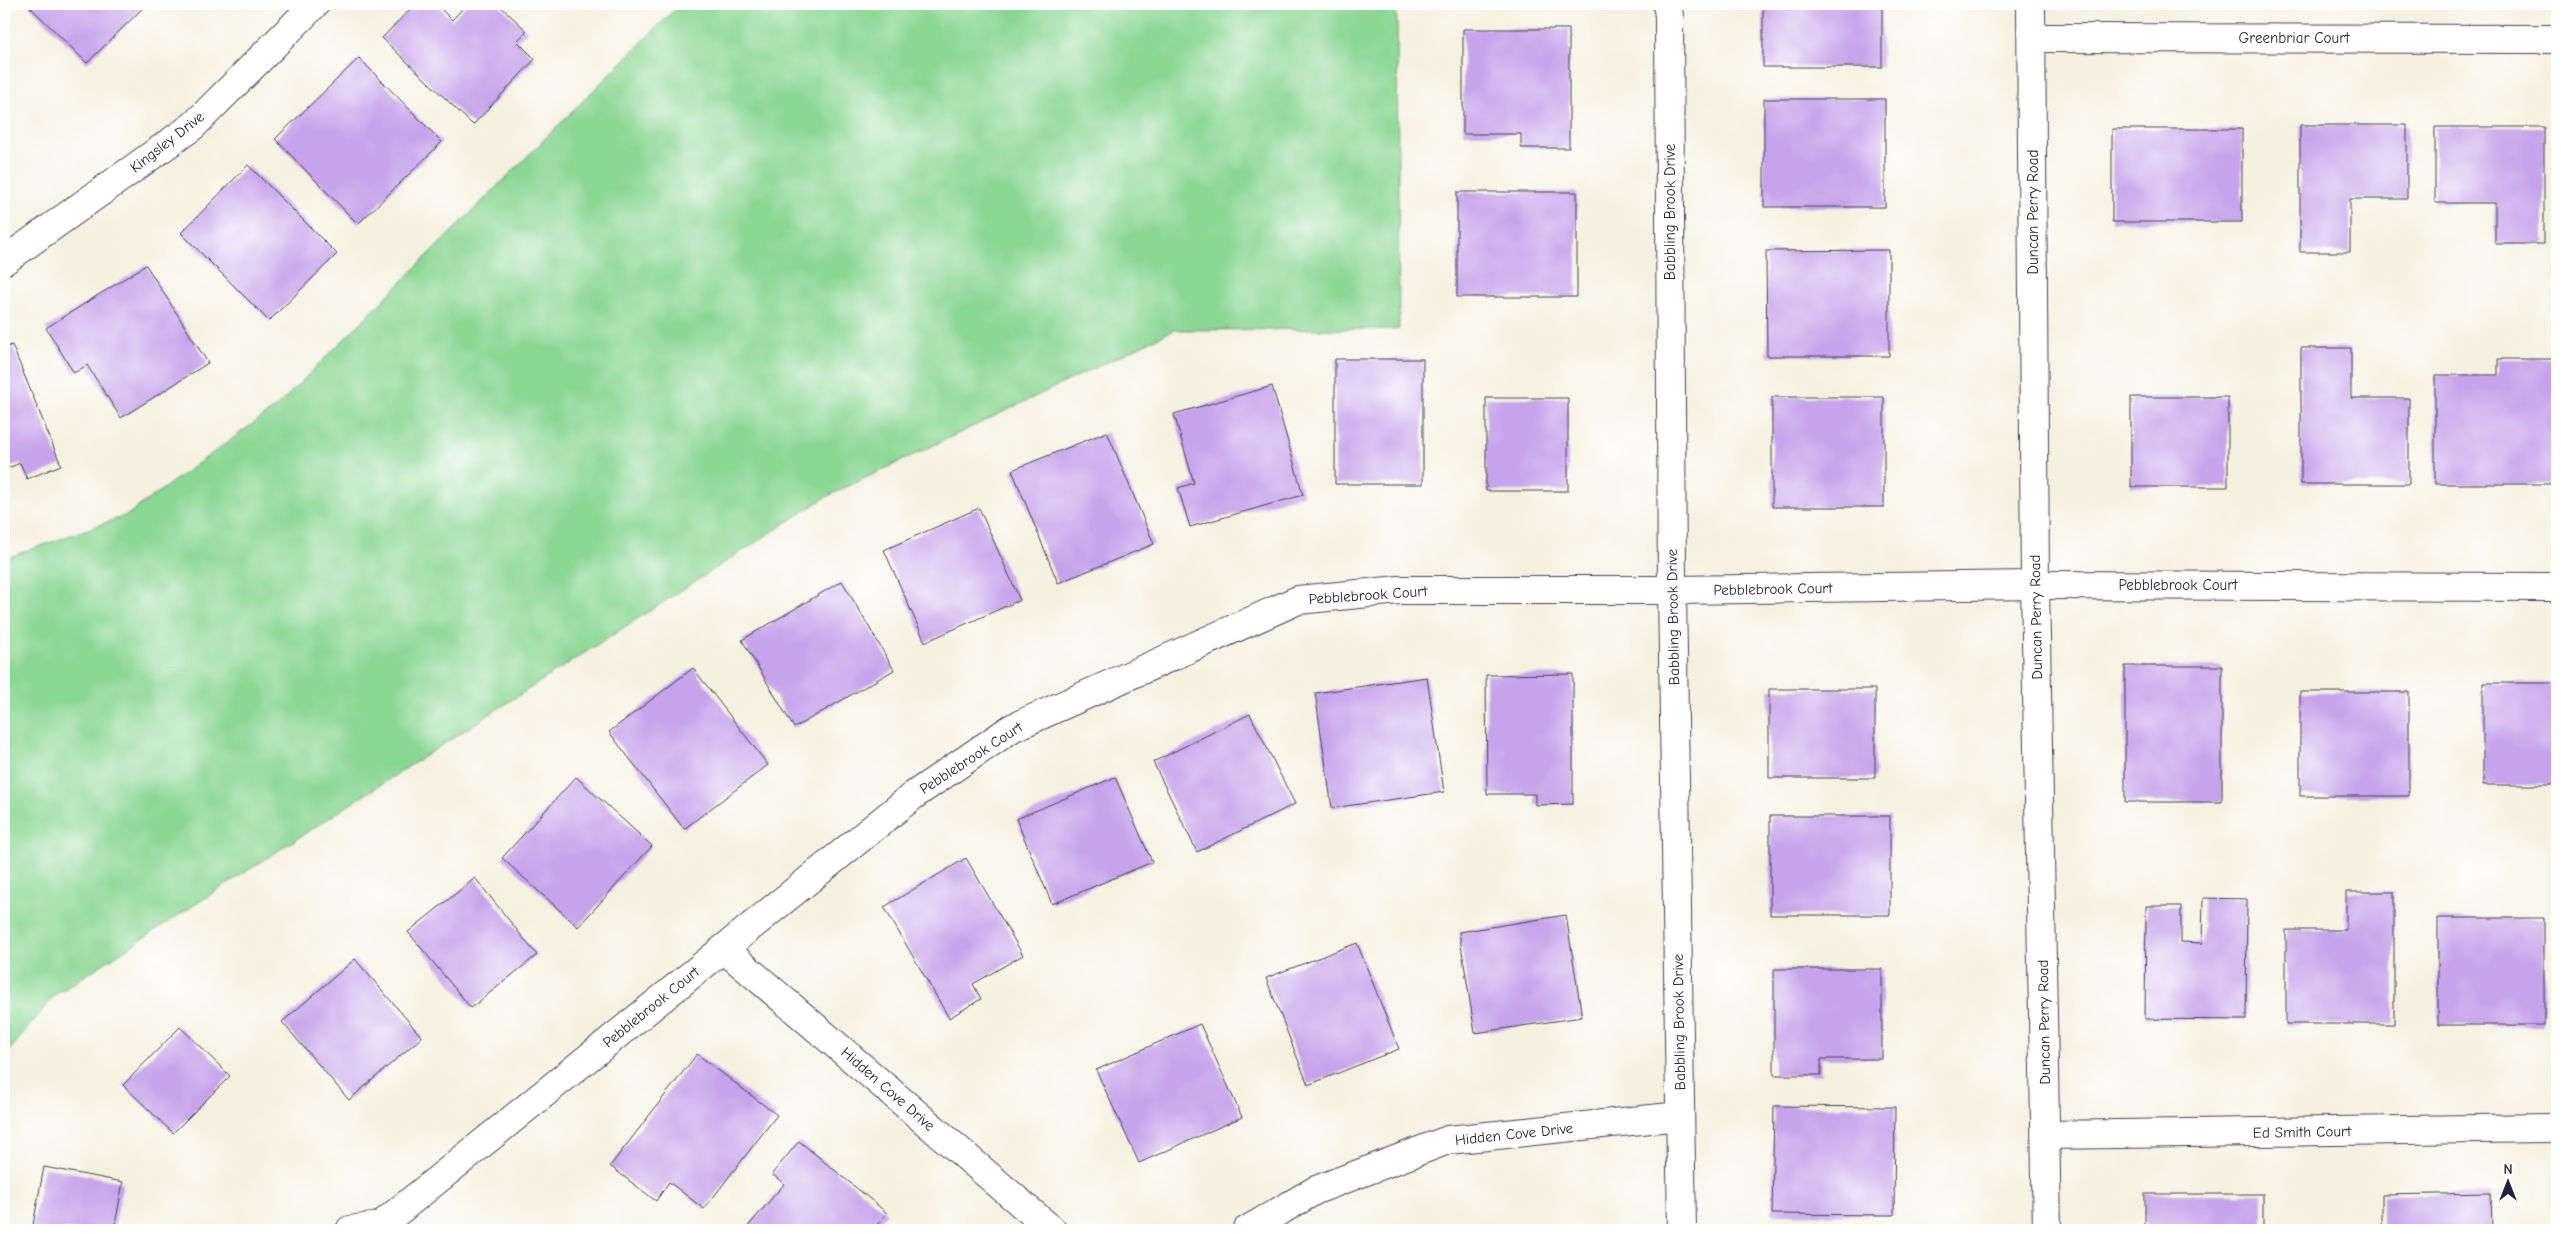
<svg xmlns="http://www.w3.org/2000/svg" width="2561" height="1234" font-family="'Comic Neue',sans-serif">
  <rect width="100%" height="100%" fill="#fff"/>
  <filter id="ink" filterUnits="userSpaceOnUse"><feTurbulence type="fractalNoise" baseFrequency=".02" numOctaves="2"/><feDisplacementMap in="SourceGraphic" scale="10" xChannelSelector="R" yChannelSelector="G"/><feConvolveMatrix kernelMatrix="1 2 1 2 8 2 1 2 1" color-interpolation-filters="sRGB"/></filter>
  <filter id="wash" filterUnits="userSpaceOnUse"><feTurbulence type="fractalNoise" baseFrequency=".0096" numOctaves="4" result="noise"/><feDisplacementMap in="SourceGraphic" scale="20" xChannelSelector="R" yChannelSelector="G"/><feGaussianBlur stdDeviation="1.12" result="paint"/><feColorMatrix in="noise" values="0 0 0 0 0 0 0 0 0 0 0 0 0 0 0 0 0 1.4 0 .05"/><feComposite in="paint" operator="in"/></filter>
  <g filter="url(#wash)">
    <rect width="100%" height="100%" fill="#f5f1e1"/>
    <path fill="#8ad693" stroke="#567c67" d="M680,4h712l5,14 2,311 -225,1 -348,167 -771,498 -51,62v-498l123,-44 149,-108z"/>
    <g id="blocks">
      <path fill="#c6a3ea" d="M27,4h115l3,2 -58,57z
        M415,4h21l16,16 15,-16h31l29,27 -10,10 18,18 -62,66 -91,-87z
        M1763,4h119v63h-119z
        M1463,29h106v119h-48v-14h-58z
        M359,58l83,84 -84,82 -83,-85z
        M1764,99h121v108h-121z
        M2300,125h107v74h-57v53h-50z
        M2435,127h109v117h-49v-41h-60z
        M2112,129h130v93h-130z
        M248,165l89,89 -68,67 -88,-88z
        M1457,192h120v105h-120z
        M1889,250v106h-122l-1,-105z
        M146,265l62,98 -87,55 -34,-53 -13,8 -28,-45z
        M12,345l49,120 -34,14 -7,-16 -16,7v-122z
        M2301,348h50v50h58v86h-108z
        M1335,359h88v125h-88z
        M2498,359h57v125h-120v-109h63z
        M1272,386l31,109 -113,32 -12,-39 16,-5 -20,-69z
        M1772,397h112v110h-112z
        M2131,397h97v90h-97z
        M1486,398h82v93h-82z
        M1107,432l47,112 -96,39 -46,-113z
        M979,508l41,92 -95,42 -41,-92z
        M842,581l52,89 -100,58 -52,-88z
        M2125,666h97v136h-97z
        M693,668l75,97 -84,64 -75,-97z
        M1573,674v130l-38,1v-11h-48l-1,-119z
        M1427,677l17,115 -112,16 -17,-115z
        M2483,683h74v102h-74z
        M1769,689h106v89h-106z
        M2300,692h109v104h-109z
        M1250,714l45,90 -98,48 -44,-90z
        M576,777l76,69 -74,81 -76,-69z
        M1115,777l37,85 -100,42 -36,-85z
        M1770,816h120v99h-120z
        M966,858l57,97 -50,29 8,15 -32,19 -65,-111z
        M475,878l62,77 -66,53 -63,-76z
        M2346,892h48v132h-108v-94h60z
        M2203,898l44,1 -1,121 -101,-1 1,-113h35v36l21,1z
        M1566,915l16,102 -107,16 -16,-101z
        M2438,918h106v107h-106z
        M1357,943l42,106 -91,36 -42,-107z
        M355,959l67,78 -73,63 -67,-78z
        M1774,969h108v90h-61v16h-47z
        M1200,1024l42,93 -103,46 -43,-93z
        M180,1027l50,49 -57,57 -50,-48z
        M697,1054l80,61 -73,94 -35,-27 -13,19 -46,-35z
        M1774,1106l121,1 -1,108 -122,-1z
        M799,1141l88,72 -14,17h-128l39,-46 -12,-10z
        M44,1167l79,15 -9,48h-82z
        M2491,1193l1,37h-110v-35z
        M2145,1194h118v36h-118z"/>
    </g>
  </g>
  <g filter="url(#ink)">
    <use href="#blocks" fill-opacity="0" stroke="#424154" stroke-width="1"/>
    <g fill="none" stroke-linecap="round" stroke-linejoin="round">
      <g stroke="#424154" stroke-width="30">
        <path id="street" d="M1667,4l2,12 3,574 10,640
          M2032,38l525,1
          M4,261l189,-135 122,-122
          M724,949l328,281
          M2046,1135l511,-7
          M350,1230l30,-4 534,-431 98,-67 286,-128 101,-10h273l363,-5 522,2
          M1247,1230l69,-40 132,-50 232,-24"/>
      </g>
      <g stroke="#424154" stroke-width="30">
        <path id="secondary" d="M2031,4l4,581 12,645"/>
      </g>
      <use href="#street" stroke="#fff" stroke-width="28"/>
      <use href="#secondary" stroke="#fff" stroke-width="28"/>
    </g>
  </g>
  <g text-anchor="middle" dominant-baseline="central" stroke-width="4.5" stroke-linejoin="round" paint-order="stroke">
    <g font-size="15" fill="#22223b" stroke="#fff">
      <text x="2294" y="38">Greenbriar Court</text>
      <text transform="translate(167 142) rotate(-38)">Kingsley Drive</text>
      <text transform="translate(1670 212) rotate(-90)">Babbling Brook Drive</text>
      <text transform="translate(2033 212) rotate(-90)">Duncan Perry Road</text>
      <text x="2178" y="585">Pebblebrook Court</text>
      <text transform="translate(1773 589) rotate(-1)">Pebblebrook Court</text>
      <text transform="translate(1368 595) rotate(-4)">Pebblebrook Court</text>
      <text transform="translate(1673 617) rotate(-91)">Babbling Brook Drive</text>
      <text transform="translate(2036 617) rotate(-91)">Duncan Perry Road</text>
      <text transform="translate(971 758) rotate(-33)">Pebblebrook Court</text>
      <text transform="translate(651 1007) rotate(-39)">Pebblebrook Court</text>
      <text transform="translate(1679 1022) rotate(-91)">Babbling Brook Drive</text>
      <text transform="translate(2044 1022) rotate(-91)">Duncan Perry Road</text>
      <text transform="translate(888 1089) rotate(41)">Hidden Cove Drive</text>
      <text transform="translate(2302 1132) rotate(-1)">Ed Smith Court</text>
      <text transform="translate(1514 1134) rotate(-6)">Hidden Cove Drive</text>
    </g>
  </g>
  <rect width="2561" height="1234" fill="none" stroke="#fff" stroke-width="20"/>
  <g transform="translate(2508 1182)" stroke="#ffffff" stroke-width="4" paint-order="stroke">
  <path d="M0-4L9 19L0 12L-9 19Z" fill="#22223b"/>
  <text y="-8" font-size="14" font-weight="bold" text-anchor="middle" fill="#22223b">N</text>
  </g>
</svg>
